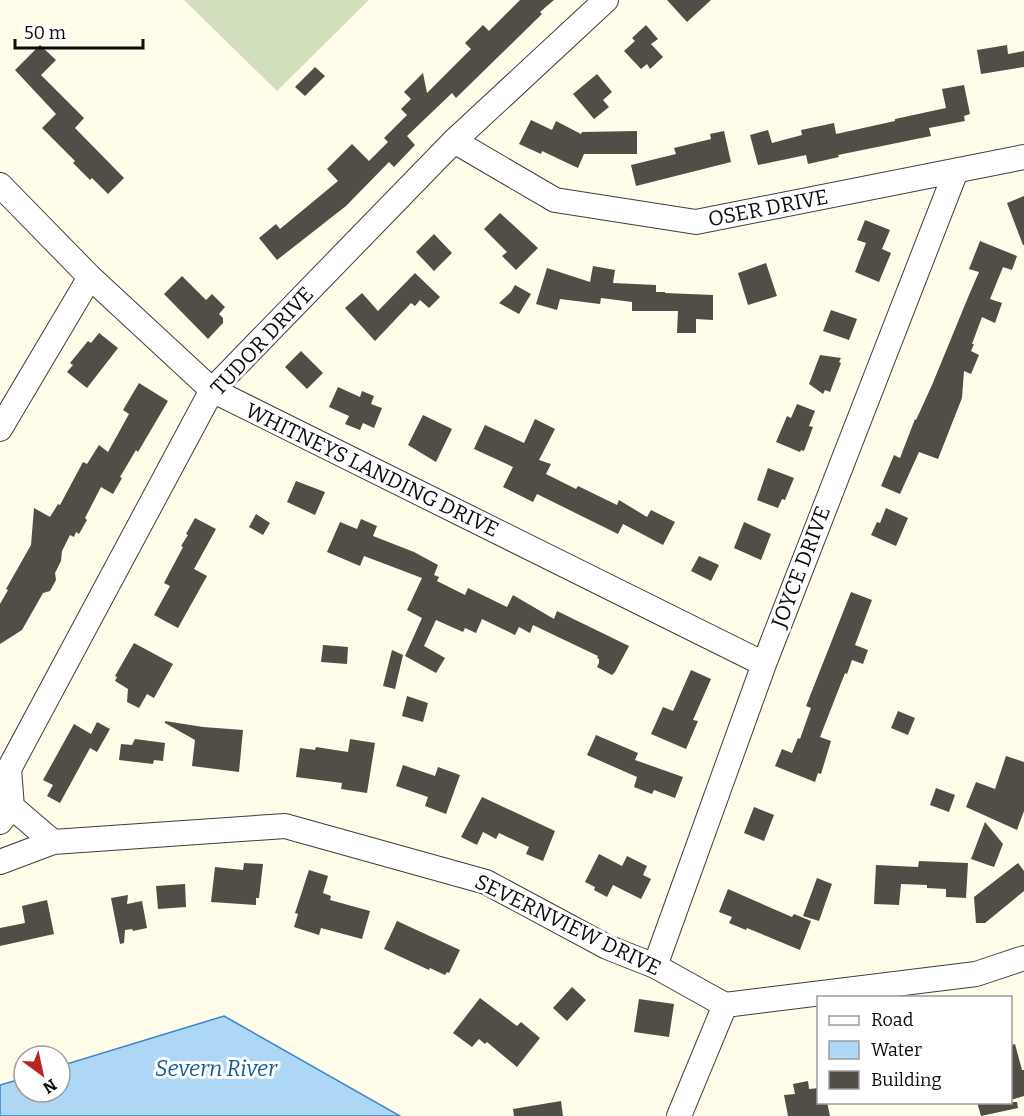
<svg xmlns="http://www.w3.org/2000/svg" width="1024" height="1116" font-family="Bitter,serif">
  <rect width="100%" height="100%" fill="#fffce9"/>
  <path fill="#d2dfbc" d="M184,0h185l-92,91z"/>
  <path fill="#aed7f6" stroke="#3588cd" stroke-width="1.5" d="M224,1016l176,100h-400v-31l24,-7v14h36v-26z"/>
  <path fill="#534d47" d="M520,0h34l-14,12 2,2 -86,84 -4,-5 -45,43 8,9 -21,22 -5,-5 -43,44 -69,54 -18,-22 17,-14 4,5 58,-48 -11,-12 25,-25 17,17 19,-19 -4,-4 23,-23 -6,-6 10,-10 -7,-7 19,-19 4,20 44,-44 -6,-6 18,-18 6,6z
    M667,0h44l-24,22z
    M646,25l12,14 -7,5 12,13 -13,12 -3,-5 -6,5 -17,-18 11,-10 -3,-3z
    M40,45l16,15 -15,15 43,43 -9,10 49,50 -16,16 -16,-16 -2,2 -17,-17 2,-2 -33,-33 14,-14 -41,-44z
    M1007,45l1,9 16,-3v16l-43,7 -4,-24z
    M315,67l10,9 -20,20 -10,-9z
    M597,74l15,18 -9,8 6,7 -15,12 -21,-25z
    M964,85l6,29 -6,2 1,5 -36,7 2,8 -93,19 1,2 -31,7 -2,-9 -48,10 -8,-30 18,-5 4,13 30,-8 -1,-5 33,-7 2,11 59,-13v-2l51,-11 -4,-19z
    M531,120l21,10 4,-9 25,13 1,-2 55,-1v23h-53l-6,14 -36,-17 -1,3 -22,-10z
    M724,131l7,31 -95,24 -5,-21 45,-11 -2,-6 37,-9 -1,-5z
    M1024,196v49h-1l-16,-42z
    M500,213l38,35 -22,22 -14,-14 5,-4 -23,-23z
    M865,220l25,10 -8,19 9,4 -12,29 -24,-10 11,-29 -9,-3z
    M434,234l18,19 -18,18 -18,-19z
    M980,241l37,15 -5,14 -9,-3 -13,32 12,4 -7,20 -13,-6 -10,27h2l-3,7 8,4 -8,19 -7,-3 -2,27 -24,61 -19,-7 -19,42 -19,-8 13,-31 6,3 15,-39 1,1 16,-35 37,-90 10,-23 -10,-3z
    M766,263l11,33 -29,9 -10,-32z
    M593,266l22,4 -2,13 43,2v7h9v1l48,2v25l-17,-1v14h-19l1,-22h-46v-9l-31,-4 -1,6 -40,-5 -3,11 -21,-6 11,-36 43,14z
    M415,273l25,24 -11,11 -9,-8 -5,6 -4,-3 -36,38 -30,-33 17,-15 16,18z
    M182,276l24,24 6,-6 13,13 -6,7 4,4v5l-15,16 -44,-45z
    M515,285l16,9 -12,20 -20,-11 12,-11z
    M831,310l26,9 -8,21 -26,-9z
    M99,333l19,15 -31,40 -20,-16 6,-7 -3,-2 18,-22 3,2z
    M301,351l22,22 -16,16 -22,-22z
    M820,355l21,3 -2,4 2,1 -11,29 -5,-2 -2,4 -14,-10z
    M139,383l29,18 -30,51 -2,-2 -16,27 2,1 -9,16 -12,-7 -16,31 2,2 -8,14 -3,-2 -2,5 -4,-2 -8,16 -1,10 -6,12 1,7 -6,11 -7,2 -21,37 -22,14v-40l8,-14 -2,-1 25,-44 3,-37 16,9 8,-13 2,1 23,-43 4,2 12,-19 9,7 21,-38 -6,-4z
    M338,387l22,10 2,-6 12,5 -3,8 11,4 -8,20 -11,-5 -3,7 -15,-6 4,-8 -20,-9z
    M797,404l18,7 -6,15 4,1 -9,24 -3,-1 -1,2 -24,-10 11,-26 4,2z
    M423,415l29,14 -16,33 -28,-17z
    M535,419l20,10 -16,31 12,4 -5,10 30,15 2,-3 39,19 2,-5 28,17 4,-7 24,12 -12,23 -40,-21 -5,10 -81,-40 -4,8 -30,-15 10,-20 -39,-18 3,-7 8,-17 39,18z
    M768,468l26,10 -9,22 -3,-1 -4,9 -21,-8z
    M296,481l29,11 -10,23 -28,-13z
    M886,508l22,10 -12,28 -25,-11 6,-13 3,1z
    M256,514l14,9 -7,12 -14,-8z
    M195,518l21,11 -22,40 13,7 -29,52 -24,-13 16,-29 -6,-3 19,-36 -2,-1 7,-11 -2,-1z
    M361,519l16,7 -4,10 41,16 24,13 -4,10 5,2 -2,4 28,14 3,-7 39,19 6,-12 41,24 3,-8 72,35 -14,26 -3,3 -15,-8 2,-4v-4l-2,-1 1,-2 -65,-31 -3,8 -11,-6 -4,8 -33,-16 -6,14 -11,-5 -2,4 -27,-12 -12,26 21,12 -9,15 -31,-17 17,-38 -15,-8 15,-32 -58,-22 -4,10 -33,-14 13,-30 17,7z
    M744,522l27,12 -10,26 -27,-12z
    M699,556l20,9 -8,16 -20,-10z
    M851,592l21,8 -17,45 13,5 -5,14 -11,-4 -5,14 -2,-1 -25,64 11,4 -10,33 -3,-1 -3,9 -40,-16 7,-17 10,4 6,-15 2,1 11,-31 -5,-2z
    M134,643l39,21 -19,34 -7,-4 -8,14 -12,-6 1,-13 -13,-8 2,-4 -2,-1z
    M323,645l25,2 -1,17 -26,-2z
    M392,650l11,5 -8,34 -12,-3z
    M691,670l20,9 -18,41 5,1 -12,28 -35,-15 12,-27 10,4z
    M407,696l21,7 -5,19 -21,-6z
    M898,711l17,7 -7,17 -17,-7z
    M165,721l38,6 40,3 -4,42 -47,-6 3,-26 -30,-17z
    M97,722l13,7 -13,23 -7,-4 -30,55 -13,-7 6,-11 -10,-5 31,-56 17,10z
    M596,735l42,18 -3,7 48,17 -8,21 -21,-8 -2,4 -18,-7 3,-10 -50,-22z
    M135,739l30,4 -2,18 -9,-1 -1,4 -34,-4 2,-16 11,1z
    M350,739l25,4 -8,50 -26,-4 1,-6 -46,-6 4,-29 15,2 1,-3 32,5z
    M1006,756l18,6v49l-7,19 -51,-23 10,-25 19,7z
    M403,765l32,11 3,-9 22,8 -14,39 -21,-8 3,-9 -32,-11z
    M936,788l19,7 -6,17 -19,-7z
    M482,797l73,34 -12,30 -17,-7 3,-7 -30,-14 -3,6 -13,-7 -6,13 -16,-8z
    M754,807l20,8 -10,26 -20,-8z
    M985,822l18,22 -9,23 -23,-8z
    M599,854l23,12 5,-10 20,10 -4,9 8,4 -10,20 -28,-14 -6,12 -13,-7 1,-3 -10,-5z
    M919,861l49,2 -2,35 -20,-1v-8l-19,-1v-3l-26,-1 -2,21 -25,-1 2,-39 42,2z
    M244,863l19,1 -4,34h-3v7l-45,-3 4,-35 28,3z
    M1018,863l6,8v20l-39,32h-9l-2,-26z
    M309,870l19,6 -5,17 8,3 -1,4 40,11 -8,28 -41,-11 -2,7 -25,-8 4,-13 -3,-1z
    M817,878l15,6 -13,37 -16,-5z
    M185,884l1,23 -28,2 -2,-23z
    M728,889l64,28 2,-3 17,7 -11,29 -53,-22 -1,2 -17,-7 3,-6 -13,-5z
    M128,895l-1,9 15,-3 5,27 -14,3 -1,-2 -7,1 -1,13 -4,1 -9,-46z
    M47,900l7,34 -54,12v-18l25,-5 -3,-17z
    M397,921l63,29 -11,23 -2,-1 -2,3 -15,-7 -1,2 -45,-21z
    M572,987l14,13 -19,21 -14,-13z
    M480,998l37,28 4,-4 19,16 -23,29 -30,-25 -2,2 -6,-5 -7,8 -19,-14z
    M639,999l35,5 -5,33 -35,-5z
    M1015,1044l7,26h2v26l-13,4v-55z
    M808,1081l1,8 10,-1v14h8l3,14h-42l-4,-21 11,-1 -2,-10z
    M561,1101l2,15h-49l-1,-7z
    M977,1102h40l1,6 -37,8z"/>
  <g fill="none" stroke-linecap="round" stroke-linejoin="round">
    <g stroke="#3e3e3e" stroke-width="26">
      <path id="minor" d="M454,141l101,59 141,22 328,-65
        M0,185l90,92 122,113 552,274
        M0,429l90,-152
        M12,807l41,35 232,-16 201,56 121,65 48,19 70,39 251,-31 48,-16
        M0,822l12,-15 -3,-38 203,-379 242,-249 152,-141
        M0,862l53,-20
        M655,966l109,-302 192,-493
        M679,1116l46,-111"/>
    </g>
    <use href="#minor" stroke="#fff" stroke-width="24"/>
  </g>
  <g text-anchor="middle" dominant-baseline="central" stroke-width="6" stroke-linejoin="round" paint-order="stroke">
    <g font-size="21" fill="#0b0b0b" stroke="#fff">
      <text transform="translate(768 208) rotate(-11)">OSER DRIVE</text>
      <text transform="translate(262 341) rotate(-47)">TUDOR DRIVE</text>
      <text transform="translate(372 470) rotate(26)">WHITNEYS LANDING DRIVE</text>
      <text transform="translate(801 567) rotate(-69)">JOYCE DRIVE</text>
      <text transform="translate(568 925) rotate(26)">SEVERNVIEW DRIVE</text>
    </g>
    <g font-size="22" font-style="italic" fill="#155a9b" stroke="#fff">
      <text x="216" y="1068">Severn River</text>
    </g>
  </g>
  <rect x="817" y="996" width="195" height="108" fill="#ffffff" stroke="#9d9d9d" stroke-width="1.5"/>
  <rect x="829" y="1016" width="30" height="9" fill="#ffffff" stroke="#9d9d9d" stroke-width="1.5"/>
  <text x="871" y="1026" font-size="18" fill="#0b0b0b">Road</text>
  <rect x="829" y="1041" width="30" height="18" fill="#aed7f6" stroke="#9d9d9d" stroke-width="1.5"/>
  <text x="871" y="1056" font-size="18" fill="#0b0b0b">Water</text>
  <rect x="829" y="1071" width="30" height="18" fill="#534d47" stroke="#9d9d9d" stroke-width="1.5"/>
  <text x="871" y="1086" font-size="18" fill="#0b0b0b">Building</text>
  <g transform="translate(42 1074) rotate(147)"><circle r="28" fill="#ffffff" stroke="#9d9d9d" stroke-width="1.5"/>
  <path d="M0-4.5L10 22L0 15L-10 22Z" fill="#ba2524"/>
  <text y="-9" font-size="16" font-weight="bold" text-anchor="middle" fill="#0b0b0b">N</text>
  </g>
  <path d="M15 39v9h128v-9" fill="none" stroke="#0b0b0b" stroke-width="3"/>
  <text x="24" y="39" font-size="18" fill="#0b0b0b" stroke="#ffffff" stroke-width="4.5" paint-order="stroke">50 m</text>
</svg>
